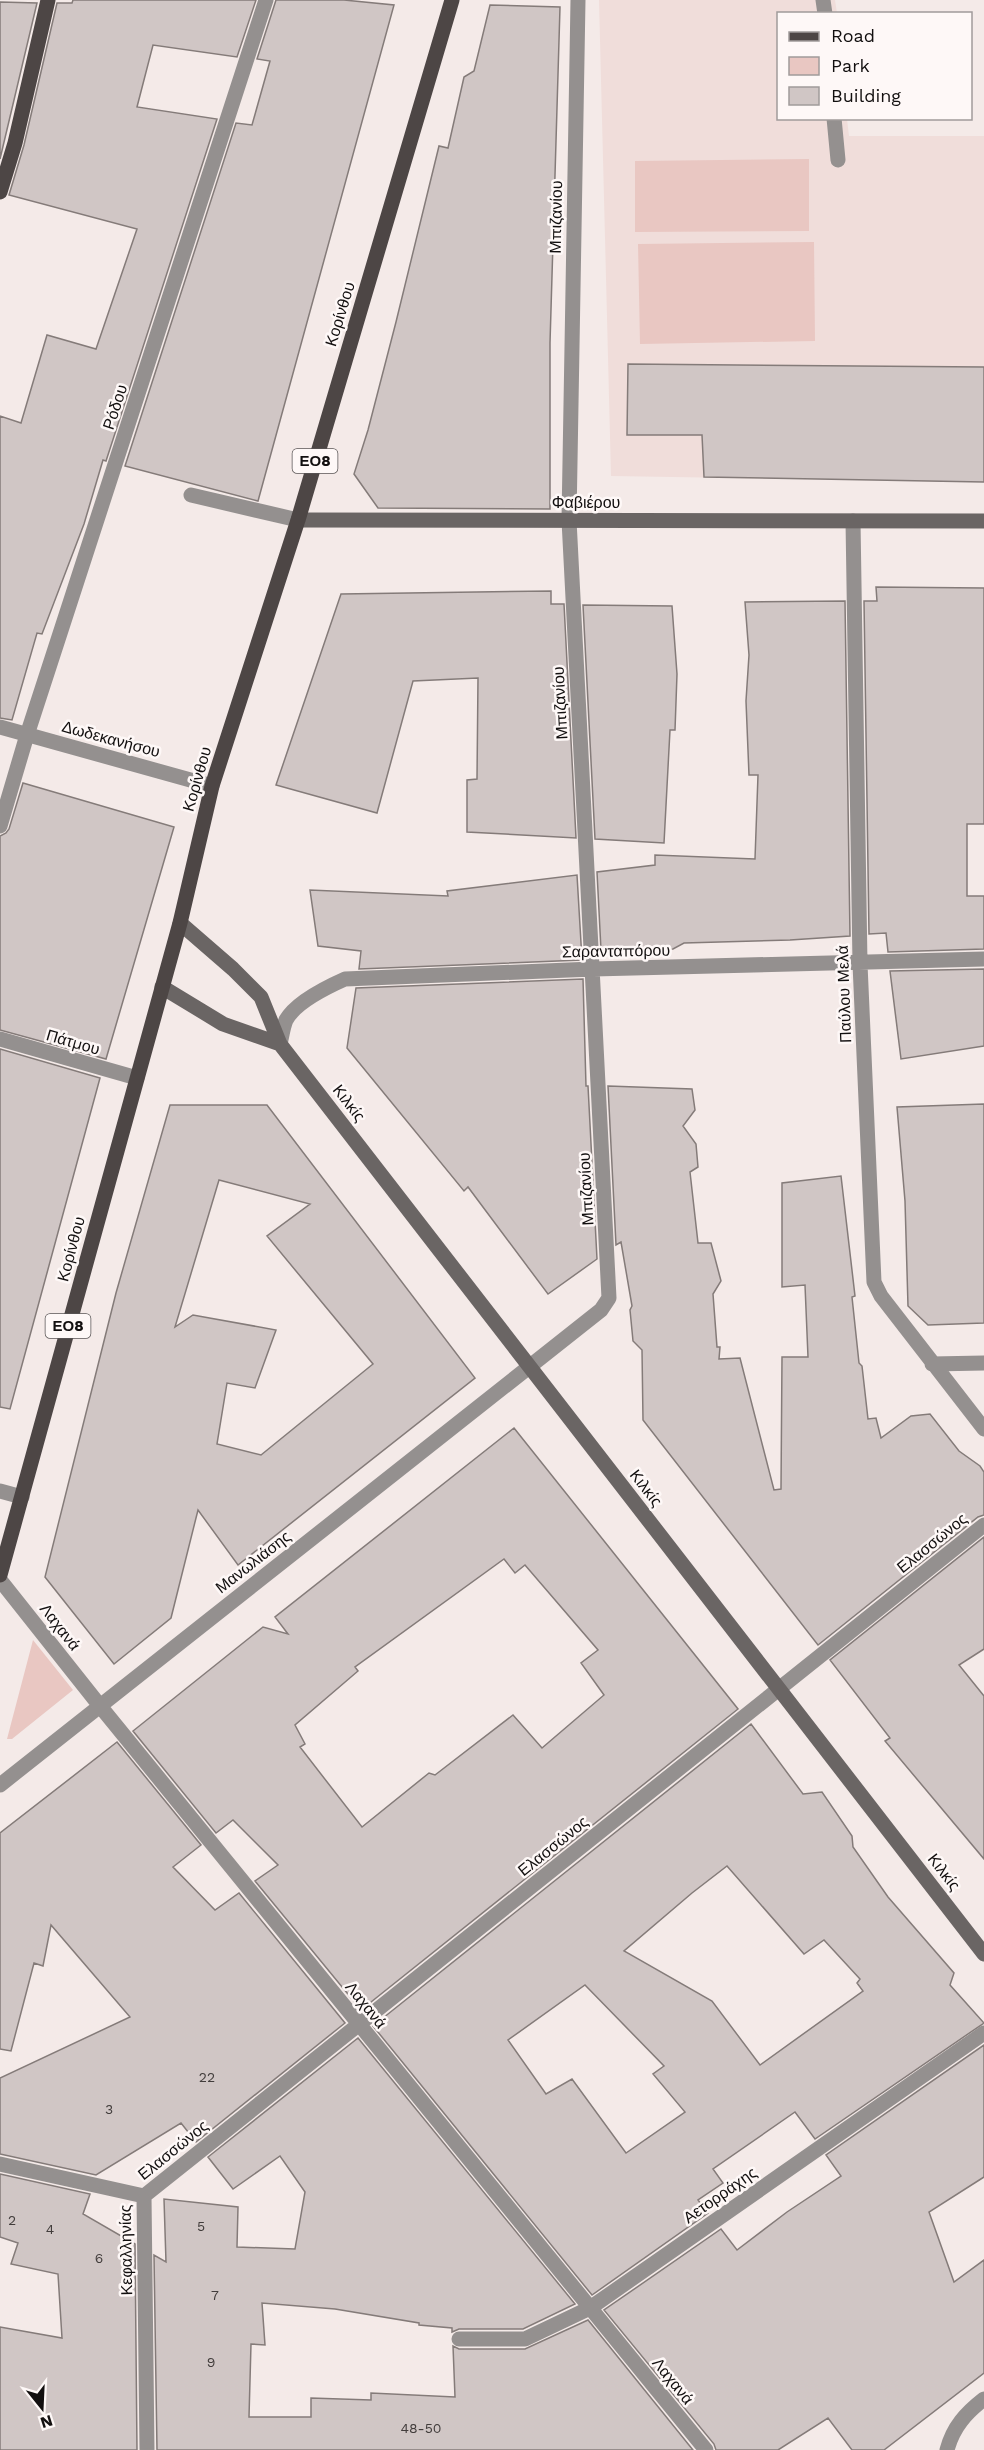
<svg xmlns="http://www.w3.org/2000/svg" width="984" height="2450" font-family="'Work Sans',sans-serif">
  <rect width="100%" height="100%" fill="#f4eae8"/>
  <path fill="#f0ddda" d="M599,0h236l2,13 -59,1v104l69,1 2,17h135v346l-373,-6z"/>
  <path fill="#e9c7c2" d="M809,159v72l-174,1v-71z
    M814,242l1,99 -175,3 -2,-100z
    M33,1640l40,50 -61,49h-5z"/>
  <path fill="#d0c6c5" stroke="#847b79" stroke-width="1.5" fill-rule="evenodd" d="M73,0h183l-19,57 -84,-12 -16,62 80,12 -111,342 -3,-1 -19,64 -42,110 -5,-1 -25,87 -12,-2v-302l21,7 26,-88 49,14 41,-120 -128,-34 15,-50 33,-142h15z
    M276,0h68l50,5 -136,496 -133,-35 111,-343 16,2 18,-64 -13,-2z
    M0,2l37,1 -37,156z
    M490,5l70,2 -10,336v166l-172,-1 -24,-34 14,-44 28,-108 43,-176 9,2 16,-71 10,-6z
    M628,364l356,3v115l-280,-5 -2,-42h-75z
    M876,587l108,1v236h-17v72h17v53l-96,3 -2,-19 -17,1 -5,-333h13z
    M551,591v13h13l12,234 -109,-6v-52l10,-1 1,-101 -65,3 -36,132 -101,-28 65,-191z
    M845,601l5,335 -60,4 -106,3 -11,6 -72,1 -4,-78 58,-7v-10l100,4 3,-84h-9l-3,-74 3,-46 -4,-53z
    M583,605l89,1 5,68 -2,56h-5l-6,113 -69,-4z
    M23,783l151,44 -68,232 -106,-29v-194l6,-3 3,-4z
    M577,875l5,85 -223,9 2,-18 -43,-5 -8,-56 138,6 -1,-5z
    M984,969v77l-83,13 -11,-88z
    M583,979l3,107h2l9,173 -49,35 -80,-107 -4,4 -117,-143 9,-60z
    M0,1049l100,29 -90,331 -10,-2z
    M608,1086l84,3 3,21 -12,16 13,18 2,23 -8,5 8,71h13l10,38 -8,13 4,53h3l-1,12 21,-1 34,132 7,-1 1,-132h26l-3,-72 -23,2v-104l59,-7 14,120 -3,1 7,66 3,3 6,53 8,-1 5,20 30,-22 19,-2 29,37 21,15 4,6v43l-6,2 -160,128 -175,-225 -1,-70 -9,-9 -3,-31 2,-4 -11,-64 -5,3z
    M984,1104v219l-56,2 -20,-19 -3,-105 -8,-94z
    M170,1105h97l208,273 -237,187 -40,-55 -27,108 -57,46 -69,-87 71,-284zM219,1180l91,24 -43,32 106,128 -112,91 -44,-11 10,-61 28,5 21,-58 -83,-15 -18,12z
    M514,1428l224,281 -377,301 -106,-129 23,-16 -45,-45 -17,13 -83,-102 130,-104 25,7 -13,-17zM504,1559l11,14 10,-8 73,85 -17,13 23,32 -62,53 -29,-33 -78,60 -6,-2 -67,54 -62,-80 5,-3 -10,-19 63,-54 -3,-4z
    M984,1537v112l-25,16 25,31v163l-99,-118 5,-3 -60,-78z
    M751,1724l52,70 19,-2 30,44 1,11 35,50 66,76 -4,12 34,38 -169,116 -20,-27 -82,57 10,14 -25,17 10,13 -116,82 -219,-269zM727,1866l77,88 20,-14 36,39 -3,4 6,8 -103,74 -48,-64 -88,-50 68,-58zM585,1985l79,81 -11,8 32,38 -59,41 -54,-74 -26,15 -38,-54z
    M117,1742l84,103 -28,22 42,43 24,-17 106,130 -149,119 -15,-19 -85,52 -96,-21v-76l130,-61 -79,-92 -8,41 -9,-3 -23,88 -11,-2v-216z
    M358,2038l217,266 -52,25h-64l-7,3v-4l-33,-3v-2l-84,-14 -73,-6 3,42 -14,-1 -2,73h62v-19l60,2v-7l84,4 -2,-51 6,3h66l63,-29 105,130h-536l-3,-195 12,7 -2,-63 74,8 -1,40 58,2 10,-57 -25,-36 -47,33 -25,-32z
    M984,2045v132l-55,35 25,70 30,-22v113l-100,77h-32l-24,-32 -50,32h-62l-2,-6 -110,-134 117,-81 16,21 50,-38 54,-36 -15,-21z
    M0,2174l90,20 -7,20 52,30 2,206h-137v-123l62,11 -4,-64 -47,-10 7,-21 -18,-6z"/>
  <g fill="none" stroke-linecap="round" stroke-linejoin="round">
    <path stroke="#94908f" stroke-width="15" d="M823,0l2,14
      M834,118l4,42"/>
    <path stroke="#94908f" stroke-width="15" d="M191,495l107,25
      M853,521l7,443 14,318 7,14 103,133
      M0,727l212,59
      M0,826l27,-91 239,-735
      M0,1039l137,39
      M280,1044c2,-8 3,-17 6,-24 10,-18 41,-33 59,-41l248,-10 391,-10
      M932,1364l52,-1
      M0,1491l22,6
      M0,1580l100,126 606,744
      M0,1785l529,-418 72,-57 8,-12 -40,-778 9,-520
      M0,2164l144,32 3,254
      M144,2196l840,-671
      M459,2339h66l65,-31 394,-275
      M947,2450c6,-23 19,-37 37,-51"/>
    <path stroke="#6a6564" stroke-width="15" d="M298,520l686,1
      M180,923l53,46 28,28 19,47 704,910
      M162,987l61,37 57,20"/>
    <path stroke="#4d4645" stroke-width="15" d="M0,192l15,-49 33,-143
      M0,1575l180,-652 32,-137 86,-266 154,-520"/>
  </g>
  <g text-anchor="middle" dominant-baseline="central" stroke-width="5" stroke-linejoin="round" paint-order="stroke">
    <g font-size="14" fill="#423d3c">
      <text x="207" y="2077">22</text>
      <text x="109" y="2109">3</text>
      <text x="12" y="2220">2</text>
      <text x="201" y="2226">5</text>
      <text x="50" y="2229">4</text>
      <text x="99" y="2258">6</text>
      <text x="215" y="2295">7</text>
      <text x="211" y="2362">9</text>
      <text x="421" y="2428">48-50</text>
    </g>
    <g fill="#fef8f7" stroke="#595555" stroke-width="1.5">
      <rect x="292.5" y="449" width="45" height="24" rx="4.5"/>
      <rect x="45.5" y="1314" width="45" height="24" rx="4.5"/>
    </g>
    <g font-size="15" font-weight="bold" fill="#120f0f">
      <text x="315" y="461">ΕΟ8</text>
      <text x="68" y="1326">ΕΟ8</text>
    </g>
    <g font-size="16" fill="#120f0f" stroke="#fef8f7">
      <text transform="translate(556 217) rotate(-89)">Μπιζανίου</text>
      <text transform="translate(340 314) rotate(-73)">Κορίνθου</text>
      <text transform="translate(115 407) rotate(-72)">Ρόδου</text>
      <text x="586" y="502">Φαβιέρου</text>
      <text transform="translate(560 703) rotate(-93)">Μπιζανίου</text>
      <text transform="translate(111 739) rotate(15)">Δωδεκανήσου</text>
      <text transform="translate(197 779) rotate(-74)">Κορίνθου</text>
      <text transform="translate(616 951) rotate(-1)">Σαρανταπόρου</text>
      <text transform="translate(844 994) rotate(-92)">Παύλου Μελά</text>
      <text transform="translate(73 1042) rotate(16)">Πάτμου</text>
      <text transform="translate(349 1103) rotate(52)">Κιλκίς</text>
      <text transform="translate(586 1189) rotate(-93)">Μπιζανίου</text>
      <text transform="translate(71 1249) rotate(-75)">Κορίνθου</text>
      <text transform="translate(646 1488) rotate(52)">Κιλκίς</text>
      <text transform="translate(932 1543) rotate(-39)">Ελασσώνος</text>
      <text transform="translate(253 1562) rotate(-38)">Μανωλιάσης</text>
      <text transform="translate(60 1627) rotate(52)">Λαχανά</text>
      <text transform="translate(553 1846) rotate(-39)">Ελασσώνος</text>
      <text transform="translate(944 1872) rotate(52)">Κιλκίς</text>
      <text transform="translate(366 2005) rotate(51)">Λαχανά</text>
      <text transform="translate(173 2150) rotate(-39)">Ελασσώνος</text>
      <text transform="translate(720 2195) rotate(-35)">Αετορράχης</text>
      <text transform="translate(126 2250) rotate(-91)">Κεφαλληνίας</text>
      <text transform="translate(673 2381) rotate(51)">Λαχανά</text>
    </g>
  </g>
  <rect x="777" y="12" width="195" height="108" fill="#fef8f7" stroke="#a09b9a" stroke-width="1.5"/>
  <rect x="789" y="32" width="30" height="9" fill="#4d4645" stroke="#a09b9a" stroke-width="1.5"/>
  <text x="831" y="42" font-size="18" fill="#120f0f">Road</text>
  <rect x="789" y="57" width="30" height="18" fill="#e9c7c2" stroke="#a09b9a" stroke-width="1.5"/>
  <text x="831" y="72" font-size="18" fill="#120f0f">Park</text>
  <rect x="789" y="87" width="30" height="18" fill="#d0c6c5" stroke="#a09b9a" stroke-width="1.5"/>
  <text x="831" y="102" font-size="18" fill="#120f0f">Building</text>
  <g transform="translate(42 2408) rotate(162)" stroke="#fef8f7" stroke-width="4.5" paint-order="stroke">
  <path d="M0-4.5L10 22L0 15L-10 22Z" fill="#120f0f"/>
  <text y="-9" font-size="16" font-weight="bold" text-anchor="middle" fill="#120f0f">N</text>
  </g>
</svg>
